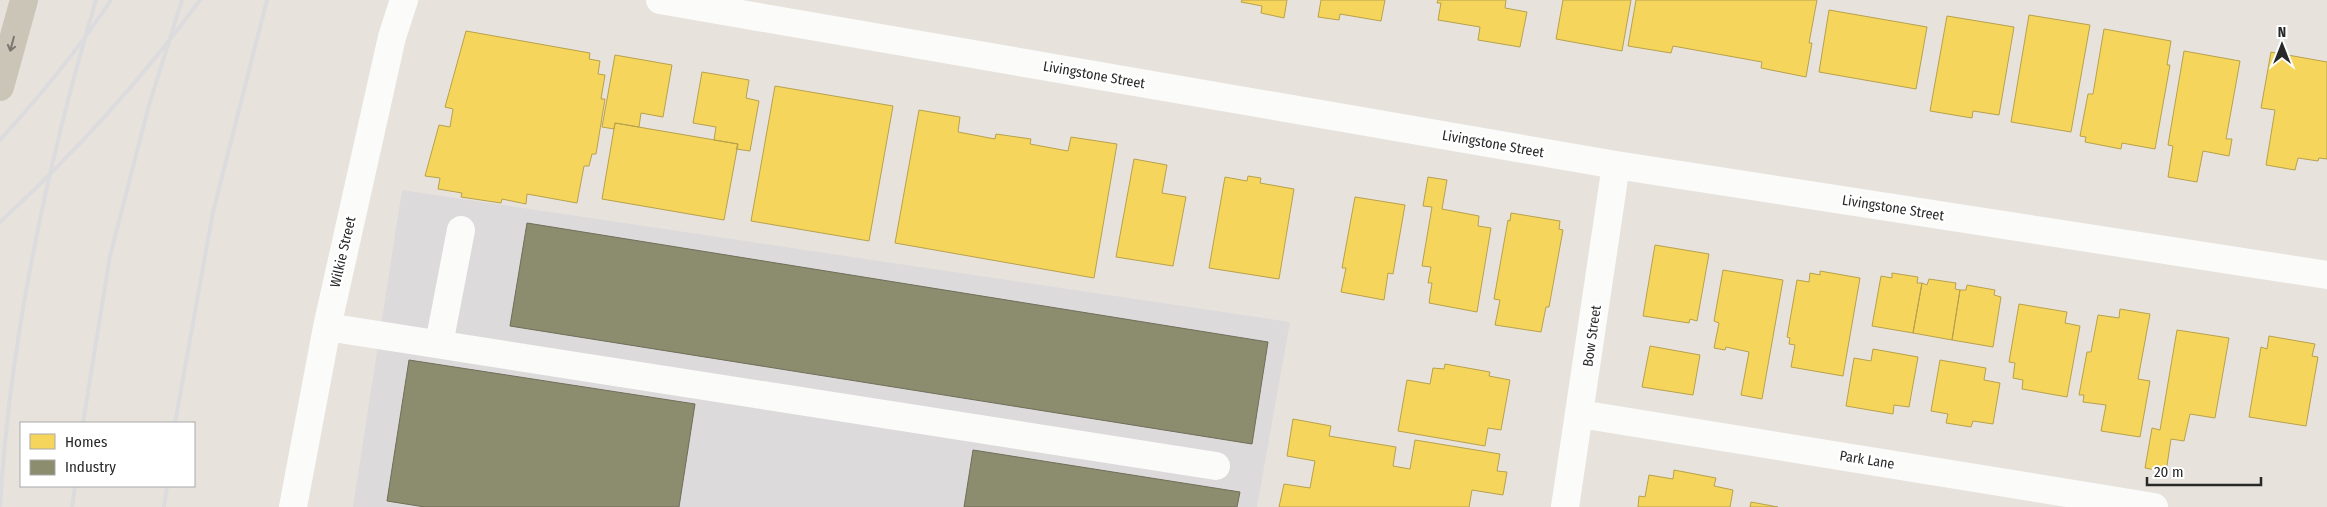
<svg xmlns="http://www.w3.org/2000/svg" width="2327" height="507" font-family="'Fira Sans Condensed',sans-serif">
  <rect width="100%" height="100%" fill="#e7e3dc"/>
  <path fill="#dddadc" d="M402,190l888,132 -33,185h-904z"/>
  <path fill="#f6d55c" stroke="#b8a14c" d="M1242,0h45l-3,18 -23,-5 1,-7 -21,-4z
    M1321,0h64l-4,21 -41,-7 -1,6 -21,-3z
    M1438,0h68l-1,8 22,4 -7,35 -42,-7 2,-13 -42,-7 3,-17h-4z
    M1563,0h68l-9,51 -66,-12z
    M1636,0h181l-8,43h3l-6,34 -45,-9 1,-6 -89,-16 -2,7 -43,-7z
    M1829,10l98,17 -11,62 -97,-17z
    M2029,15l61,10 -19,107 -60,-10z
    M1947,16l67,11 -15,88 -26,-4 -1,7 -42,-7z
    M2104,29l67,12 -4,24h3l-15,84 -33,-6 -1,6 -36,-7 1,-5 -6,-1 8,-42h5z
    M466,31l124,22 -1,6 11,2 -2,13 7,1 -4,24h4l-9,55h-4l-3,12h-5l-7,37 -50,-9 -1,10 -24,-5 -1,4 -40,-6 1,-4 -24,-4 2,-11 -15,-2 14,-51 11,2 3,-18 -8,-2z
    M2184,51l56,10 -14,78h6l-3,17 -26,-5 -6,31 -29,-5 5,-31 -5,-1z
    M2271,52l56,10v97l-8,-1 -1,3 -20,-3 -3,12 -29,-5 9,-55 -14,-2z
    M615,55l57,10 -9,52 -22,-4 -2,14 -24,-4 -1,6 -12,-2z
    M702,72l47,8 -3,18 13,3 -9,50 -14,-2 2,-5 -24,-4 2,-13 -23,-4z
    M775,86l118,20 -24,135 -118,-20z
    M919,110l41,7 -2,15 37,7 1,-5 35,5 -1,5 38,7 3,-14 46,7 -23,134 -199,-35z
    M615,123l123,21 -14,76 -122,-21z
    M1134,159l33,6 -5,28 24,4 -13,69 -57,-9z
    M1248,176l13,2 -1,5 34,6 -15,90 -70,-11 16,-91 22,4z
    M1428,177l19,3 -5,29 37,7 -1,10 13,2 -14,84 -48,-9 3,-20h-4l3,-16 -9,-1 10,-59 -9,-1z
    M1355,197l50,8 -12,69 -5,-1 -4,27 -43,-8 5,-24h-4z
    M1511,213l49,8 -1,8 4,1 -14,77h-3l-5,25 -46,-7 5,-25 -6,-1 14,-79 2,1z
    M1655,245l54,9 -12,67 -7,-2 -1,4 -46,-7z
    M1723,270l60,10 -21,119 -21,-4 8,-43 -23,-5 -1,3 -11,-2 5,-25 -5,-2z
    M1820,271l40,7 -17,98 -52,-9 4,-22 -6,-1 1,-6 -3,-1 10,-57 12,2 1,-9 10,2z
    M1892,273l26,4 -1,6h5l-9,50 -41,-7 9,-50 11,2z
    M1929,279l27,4 -1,6 5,1 -8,50 -39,-7 9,-50 5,2z
    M1967,285l28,5 -1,5 7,2 -8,50 -41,-7 8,-50h6z
    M2019,304l48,8 -2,11 15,3 -13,71 -45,-8 1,-9 -10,-2 2,-15 -6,-1z
    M2120,309l30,5 -12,65 12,2 -10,56 -39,-6 5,-26 -23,-3 1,-7h-5l8,-43h4l7,-37 21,3z
    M2177,330l52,8 -14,80 -25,-4 -6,27 -13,-2 -5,33 -21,-4 7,-40 8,2z
    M2269,336l46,8 -3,12 6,1 -12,69 -57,-9 12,-70 6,2z
    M1650,346l50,9 -7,40 -51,-8z
    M1873,349l45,8 -9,50 -15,-2 -1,9 -47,-8 8,-48 17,3z
    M1940,360l46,8 -2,12 16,3 -7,41 -20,-3 -2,6 -25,-4 2,-9 -17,-3z
    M1445,364l45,8 -1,4 21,4 -9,50 -13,-2 -3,18 -87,-15 9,-51 23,4 3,-16 11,1z
    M1293,419l38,7 -2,10 67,11 -3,19 17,3 5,-29 85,14 -3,17 10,1 -4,23 -31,-5 -3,17h-190l5,-23 26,4 5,-27 -28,-5z
    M1674,470l42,8 -2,8 19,4 -3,17h-92l1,-11 6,1 4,-22 24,4z
    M1751,502l27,5h-28z"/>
  <path fill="#8c8c6e" stroke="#6e6e59" d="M527,223l741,119 -16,102 -742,-118z
    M409,360l286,44 -16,103h-254l-38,-6z
    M973,450l267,42 -3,15h-273z"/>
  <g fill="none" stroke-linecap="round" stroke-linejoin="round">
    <path stroke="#fbfbfa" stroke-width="28" d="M660,0l956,165 711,110
      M327,327l889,139
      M439,344l22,-114
      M1580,414l574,93
      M293,507l34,-180 65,-290 12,-37
      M1565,507l51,-342"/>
    <path stroke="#cbc5b7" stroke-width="28" d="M0,87l24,-87"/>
    <path stroke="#dcdcde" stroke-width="4" d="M0,140c41,-45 78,-90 111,-140
      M0,222c73,-67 141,-142 200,-222
      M83,423l27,-167 39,-151 33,-105
      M175,423l38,-211 54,-212
      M0,507c10,-171 47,-342 96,-507
      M72,507l3,-21
      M164,507l3,-21"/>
  </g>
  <defs><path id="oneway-shaft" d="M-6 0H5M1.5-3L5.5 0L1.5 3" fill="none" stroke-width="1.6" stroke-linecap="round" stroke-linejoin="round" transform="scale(1.25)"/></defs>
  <use stroke="#7a7670" href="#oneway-shaft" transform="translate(12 44) rotate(105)"/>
  <g text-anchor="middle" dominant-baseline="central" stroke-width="5" stroke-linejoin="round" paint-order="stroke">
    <g font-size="14" fill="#282828" stroke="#fff">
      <text transform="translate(1094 75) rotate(10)">Livingstone Street</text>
      <text transform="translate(1493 144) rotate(10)">Livingstone Street</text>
      <text transform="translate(1893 208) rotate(9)">Livingstone Street</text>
      <text transform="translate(343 252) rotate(-77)">Wilkie Street</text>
      <text transform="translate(1592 336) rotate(-82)">Bow Street</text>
      <text transform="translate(1867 460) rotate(9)">Park Lane</text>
    </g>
  </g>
  <rect x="20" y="422" width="175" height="65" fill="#ffffff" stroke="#a9a9a9"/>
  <rect x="30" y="434" width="25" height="15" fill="#f6d55c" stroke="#a9a9a9"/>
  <text x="65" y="447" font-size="15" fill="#282828">Homes</text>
  <rect x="30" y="460" width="25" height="15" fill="#8c8c6e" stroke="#a9a9a9"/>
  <text x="65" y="472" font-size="15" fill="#282828">Industry</text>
  <g transform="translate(2282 45)" stroke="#ffffff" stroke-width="4" paint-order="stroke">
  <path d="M0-4L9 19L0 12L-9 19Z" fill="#282828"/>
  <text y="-8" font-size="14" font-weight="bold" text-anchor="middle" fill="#282828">N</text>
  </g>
  <path d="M2147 477v8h114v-8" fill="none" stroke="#282828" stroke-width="2.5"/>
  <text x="2154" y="477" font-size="15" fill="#282828" stroke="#ffffff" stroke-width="4" paint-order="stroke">20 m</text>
</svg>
